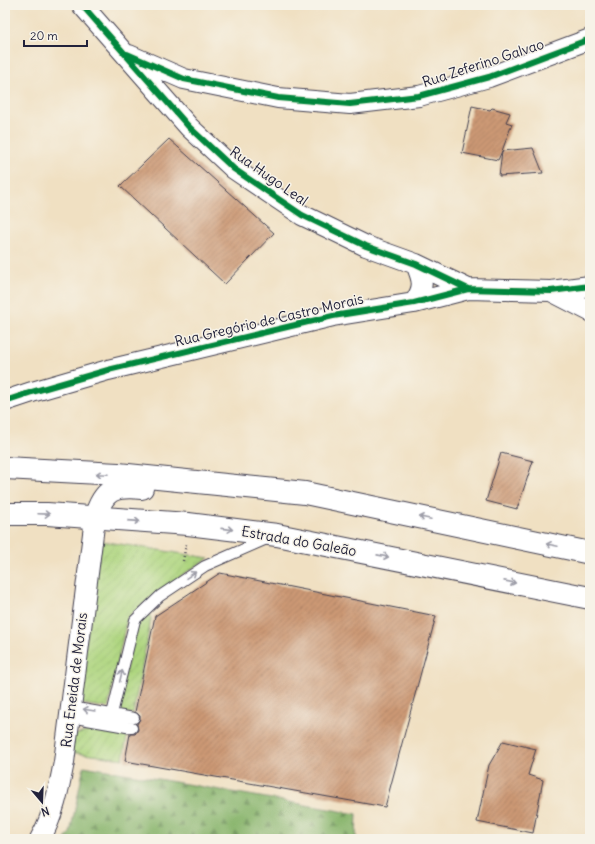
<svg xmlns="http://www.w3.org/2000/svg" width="595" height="844" font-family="Delius,sans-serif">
  <defs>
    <pattern id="forest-firs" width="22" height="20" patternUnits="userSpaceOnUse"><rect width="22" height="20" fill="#8ab66e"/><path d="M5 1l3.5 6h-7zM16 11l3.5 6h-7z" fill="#70945c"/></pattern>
    <pattern id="garden-furrows" width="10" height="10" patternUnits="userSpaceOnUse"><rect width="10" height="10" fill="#aed57f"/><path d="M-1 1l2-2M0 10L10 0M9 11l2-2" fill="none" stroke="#95b76f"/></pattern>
    <pattern id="building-hatch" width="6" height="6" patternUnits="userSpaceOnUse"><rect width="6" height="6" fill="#cc9974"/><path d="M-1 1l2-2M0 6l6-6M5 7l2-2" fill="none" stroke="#a57c60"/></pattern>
  </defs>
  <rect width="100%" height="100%" fill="#f7f3e8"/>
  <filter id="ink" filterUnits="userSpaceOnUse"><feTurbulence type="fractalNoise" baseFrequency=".025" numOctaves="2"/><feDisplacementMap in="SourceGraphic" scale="8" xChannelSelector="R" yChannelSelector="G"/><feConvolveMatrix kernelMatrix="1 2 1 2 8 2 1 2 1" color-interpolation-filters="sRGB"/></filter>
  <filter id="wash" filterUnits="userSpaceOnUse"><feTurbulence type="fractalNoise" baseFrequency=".012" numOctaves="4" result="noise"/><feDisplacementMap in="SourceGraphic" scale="16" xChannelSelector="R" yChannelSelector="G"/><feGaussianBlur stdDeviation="0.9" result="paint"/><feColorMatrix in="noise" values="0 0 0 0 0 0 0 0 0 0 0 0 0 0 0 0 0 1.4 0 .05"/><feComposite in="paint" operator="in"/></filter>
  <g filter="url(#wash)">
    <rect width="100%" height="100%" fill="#f0e0c2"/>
    <path fill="url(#forest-firs)" stroke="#566c54" d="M84,766l273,48 -1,25h-291l5,-6z"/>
    <path fill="url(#garden-furrows)" stroke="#687c5d" d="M101,541l108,17 -27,17 -26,18 -29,25 -19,90 -31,-5z
      M149,614l2,5 -18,95 -17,-2 20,-87z
      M99,727l29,5 -5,27 -55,-7 2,-15z"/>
    <g id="blocks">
      <path fill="url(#building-hatch)" d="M472,106l18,4 2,-2 18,5 -4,9 6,2 -10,27 31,-3 10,25 -44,3 3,-25 -4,9 -36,-7z
        M169,139l105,94 -49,51 -105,-98z
        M501,453l32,8 -16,48 -31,-8z
        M220,573l216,43 -51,191 -260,-46 5,-27h5l3,-4 -1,-6 3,-5v-3l-5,-4 20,-96z
        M503,741l33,8 -8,26 15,5 -10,53 -56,-11 12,-57z"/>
    </g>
  </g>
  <g filter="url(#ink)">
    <use href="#blocks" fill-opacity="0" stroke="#413e4f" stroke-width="1"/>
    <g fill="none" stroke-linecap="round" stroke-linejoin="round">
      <g stroke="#413e4f" stroke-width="12">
        <path id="service" d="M71,707l63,11
          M112,714l23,-94 25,-24 45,-30 64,-28
          M70,717l62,11"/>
      </g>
      <g stroke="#413e4f" stroke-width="22">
        <path id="minor" d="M82,5l107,122 45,42 68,46 64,31 50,18 52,25
          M129,55l55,24 94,19 72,6 69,-8 70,-19 101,-38
          M551,291l39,20
          M414,303c11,-16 9,-22 2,-39
          M5,401l27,-9 76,-22 225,-54 81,-13 54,-14 83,2 39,-5
          M40,839c14,-24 19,-51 24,-77l31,-244"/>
      </g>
      <g stroke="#413e4f" stroke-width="24">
        <path id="secondary" d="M5,468l113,6 187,19 285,60
          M5,514h42l141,10 89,11 313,63
          M95,518c8,-28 18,-33 47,-30"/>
      </g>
      <path stroke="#413e4f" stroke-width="2.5" stroke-dasharray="1 3" stroke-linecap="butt" d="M183,561l3,-17"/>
      <use href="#service" stroke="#fff" stroke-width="10"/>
      <use href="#minor" stroke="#fff" stroke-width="20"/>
      <use href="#secondary" stroke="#fff" stroke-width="22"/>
      <g stroke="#f7f3e8" stroke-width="8">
        <path id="cycleway" d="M82,5l107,122 45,42 68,46 64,31 50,18 52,25
          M127,54l57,25 94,19 72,6 69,-8 70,-19 101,-38
          M5,401l27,-9 76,-22 225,-54 81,-13 54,-14 83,2 39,-5"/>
      </g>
      <use href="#cycleway" stroke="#00873e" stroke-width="6"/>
    </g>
    <defs><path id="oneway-shaft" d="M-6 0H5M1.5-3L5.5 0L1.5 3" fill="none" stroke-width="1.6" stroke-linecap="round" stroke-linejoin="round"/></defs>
    <g stroke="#9c9ca7">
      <use href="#oneway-shaft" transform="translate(102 474) rotate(-177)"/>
      <use href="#oneway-shaft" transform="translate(44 514) rotate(2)"/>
      <use href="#oneway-shaft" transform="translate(425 518) rotate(-168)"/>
      <use href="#oneway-shaft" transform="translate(134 521) rotate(4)"/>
      <use href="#oneway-shaft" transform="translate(227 529) rotate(6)"/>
      <use href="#oneway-shaft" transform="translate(552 545) rotate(-168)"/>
      <use href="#oneway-shaft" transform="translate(383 556) rotate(11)"/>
      <use href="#oneway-shaft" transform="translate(191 575) rotate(-34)"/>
      <use href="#oneway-shaft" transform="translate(510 582) rotate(11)"/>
      <use href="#oneway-shaft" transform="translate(121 676) rotate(-77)"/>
      <use href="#oneway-shaft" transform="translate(89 710) rotate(-171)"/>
    </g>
  </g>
  <g text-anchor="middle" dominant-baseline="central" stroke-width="3" stroke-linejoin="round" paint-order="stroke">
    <g font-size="14" fill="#22223b" stroke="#f7f3e8">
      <text transform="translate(483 63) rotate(-18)">Rua Zeferino Galvao</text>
      <text transform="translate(269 176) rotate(35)">Rua Hugo Leal</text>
      <text transform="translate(269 320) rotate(-13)">Rua Gregório de Castro Morais</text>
      <text transform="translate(299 541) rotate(10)">Estrada do Galeão</text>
      <text transform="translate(74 680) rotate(-83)">Rua Eneida de Morais</text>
    </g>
  </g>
  <rect width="595" height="844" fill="none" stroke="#f7f3e8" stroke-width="20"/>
  <g transform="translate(42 802) rotate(161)" stroke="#f7f3e8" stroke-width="3" paint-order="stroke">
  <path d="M0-3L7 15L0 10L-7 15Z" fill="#22223b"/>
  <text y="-6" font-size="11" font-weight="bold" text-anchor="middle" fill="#22223b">N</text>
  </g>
  <path d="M24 40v6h63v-6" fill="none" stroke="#22223b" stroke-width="2"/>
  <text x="30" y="40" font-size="12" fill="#22223b" stroke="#f7f3e8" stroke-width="3" paint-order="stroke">20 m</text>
</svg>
